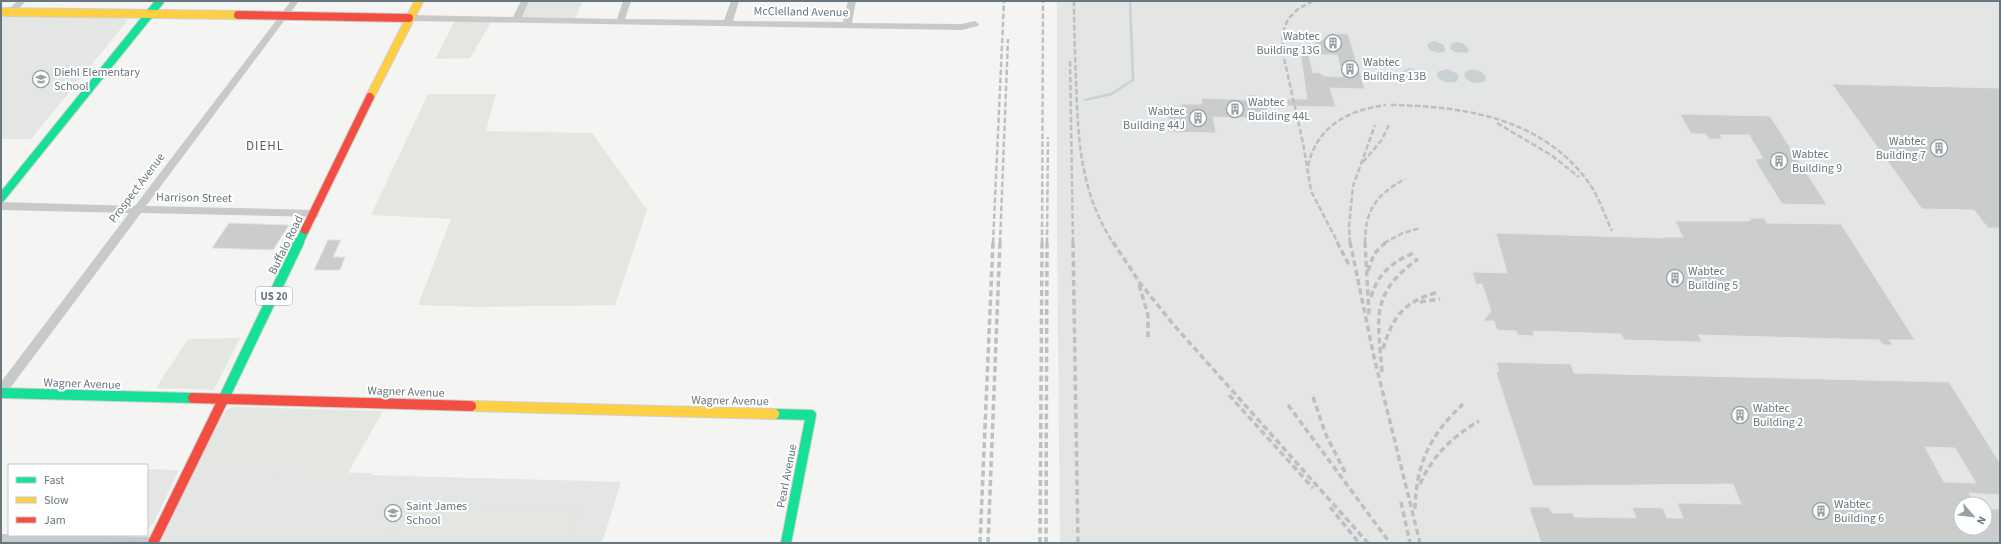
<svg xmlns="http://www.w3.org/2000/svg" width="2001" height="544" font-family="'Source Sans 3',sans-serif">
  <rect width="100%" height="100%" fill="#f4f4f2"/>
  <path fill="#e4e5e5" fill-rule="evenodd" d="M1057,1h943v542h-940l-3,-309zM1961,504h24v24h-24z
    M1,16l119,2 8,2 -97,119h-30z
    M147,469l32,1 -25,52 -7,9z
    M194,471l179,2 -2,2 250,7 -19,61h-442z"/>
  <path fill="#e4e6e1" d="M528,1h55l-8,17 -53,-1z
    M454,22h35l1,2 -20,34 -35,1z
    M428,94h68l-10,37 106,2 55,77 -32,95 -141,2 -56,-2 33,-86 -80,-4z
    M240,338l-26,52 -58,-2 32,-49z
    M230,408l5,-1 148,4 -35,62 -154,-2 32,-61z
    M404,503l174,5 -11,35h-181z"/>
  <path fill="#c9d1d2" d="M1434,41l10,4 1,6 -6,2 -10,-3 -2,-6z
    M1457,42l7,2 5,5 -2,4 -11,-1 -6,-3 1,-5z
    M1409,68l8,2 6,7 -1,4 -13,1 -7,-5v-5z
    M1447,69l11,5v6c-6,5 -14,2 -20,-2l-1,-6z
    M1469,70c7,-1 14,1 17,8l-1,3c-7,4 -19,2 -21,-7z"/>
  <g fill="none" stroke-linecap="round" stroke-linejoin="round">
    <path stroke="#c9d1d2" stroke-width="2.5" d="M1085,100l26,-6 22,-14 -3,-79"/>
  </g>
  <path fill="#cbcccc" stroke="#e3e3e2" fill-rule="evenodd" d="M1337,33l11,1 17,55 -35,-1 6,19 -49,-1v-7h20l-6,-42 6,-9 6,25 5,-1 7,4 18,1 -6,-22h-21l-1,-14 4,-2 19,-1z
    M1832,84l168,4v140h-12l-14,-18 -52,-1z
    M1247,95h11l1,5h7l3,18 -56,-1 3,16 -47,-1 -2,-26 14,1v-3h21l-1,-6 47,2z
    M1680,114l90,2 57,89 -45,-1 -23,-37 -4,-8 8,-1 -14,-23h-29l2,4h-13l-3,-5h-15z
    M1750,218h14l3,5 74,1 74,116h-26l4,5h-10l-4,-5 -181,-5 4,7 -78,-2 -3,-6 -88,-3 1,5 -16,-1 -2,-4 -19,-1 -3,-9h-11l8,-10 -9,-27h-6l-4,-12 35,1 -11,-40 168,5 -1,-1h20l-8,-16h71l5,-1z
    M229,223l60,2 -16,25 -61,-2z
    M328,240h13l-8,17h12l-3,8 -2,5h-26z
    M1496,362l75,2 3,9 375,9 51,81v32l-31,-2 6,11h-14v24h24v-19h15v34h-459l-12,-36h20l3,6h21l1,4 62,1 -4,-11 31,1 4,10h16l-6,-15 64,1 -8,-20 -200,2 -37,-114 3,-1zM1925,447l30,1 21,35 -32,-1z"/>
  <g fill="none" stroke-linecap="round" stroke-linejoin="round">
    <g stroke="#d1d1d1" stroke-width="10">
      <path id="fast-far1" d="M1,198l159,-197
        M299,243l6,-13"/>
    </g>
    <g stroke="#d1d1d1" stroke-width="12">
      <path id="fast" d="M1,393l192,5
        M222,402l77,-160
        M774,414l37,1 -25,128"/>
    </g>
    <g stroke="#d1d1d1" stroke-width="10">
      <path id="slow-far1" d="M1,12l237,3
        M370,97l49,-96"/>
    </g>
    <g stroke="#d1d1d1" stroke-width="12">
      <path id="slow" d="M471,406l303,8"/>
    </g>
    <g stroke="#d1d1d1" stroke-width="10">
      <path id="jam-far1" d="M238,15l171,3
        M305,230l65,-133"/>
    </g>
    <g stroke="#d1d1d1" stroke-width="12">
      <path id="jam" d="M193,398l278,8
        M153,543l69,-141"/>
    </g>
    <path fill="#c8caca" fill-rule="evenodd" d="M17,1h9l-12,13h-6v-4z
      M291,1h8l-153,205 168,4 5,4 -1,3 -177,-4 -136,182 -4,1v-14l128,-169 -128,-3v-8l134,4z
      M521,1h8l-7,16 95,2 6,-18h8l-6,18 99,1 7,-19h8l-6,20 110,1 5,-21h8l-4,22 110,1 13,-3 4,3 -1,2 -16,4 -553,-9 -4,-3 4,-3 104,2z
      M1,534l152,3 5,2 2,4h-159z"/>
    <use href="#fast-far1" stroke="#16e098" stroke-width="8"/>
    <use href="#fast" stroke="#16e098" stroke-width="10"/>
    <use href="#slow-far1" stroke="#ffcf43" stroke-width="8"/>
    <use href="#slow" stroke="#ffcf43" stroke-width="10"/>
    <use href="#jam-far1" stroke="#f24e42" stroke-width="8"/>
    <use href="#jam" stroke="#f24e42" stroke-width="10"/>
    <path stroke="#bebfc0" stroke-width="2.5" stroke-dasharray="5.5 2.5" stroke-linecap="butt" d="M1074,1c0,26 1,53 2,79 2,60 4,111 37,163
      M1313,1l-15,8 -10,10 -5,13 -1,17 21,94 8,48 27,52
      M1070,61l3,182
      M1391,105c72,1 149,13 195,74 12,15 18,35 26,52
      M1497,123l54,32 28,22
      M1363,162l18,-21 9,-18
      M1308,166c9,-40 40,-56 78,-61
      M993,243l11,-242
      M1000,243l8,-204
      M1042,243l1,-242
      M1047,243l1,-106
      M1350,243l-1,-17 4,-40 22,-61
      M1365,243c0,-33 11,-48 40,-64
      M1384,243l19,-10 17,-5"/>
    <path stroke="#bebfc0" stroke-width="3.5" stroke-dasharray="6 3.5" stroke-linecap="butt" d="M1073,242l5,301
      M1113,242l27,41 32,40 196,220
      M1337,242l13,25
      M1350,242l24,115 46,186
      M1365,242l4,73
      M1368,271l6,-17 12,-12
      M1139,285l9,30v22
      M1371,297c7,-24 22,-36 45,-45
      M1420,302l20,-3
      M1383,349c10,-33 21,-48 56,-57
      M1382,372c-4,-53 -13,-78 36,-113
      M1229,395l84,93
      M1313,397l13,38 20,39
      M1288,405l102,138
      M1420,484c13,-29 32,-47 59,-63
      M1401,502l9,41
      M1330,507l29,36
      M1415,509c1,-45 15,-74 48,-105
      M980,543l13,-301
      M988,543l12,-301
      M1040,543l2,-301
      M1046,543l1,-301"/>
  </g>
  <defs>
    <g id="building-ring" transform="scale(0.9)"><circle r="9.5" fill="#fff" stroke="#98a2a7" stroke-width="1.5"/><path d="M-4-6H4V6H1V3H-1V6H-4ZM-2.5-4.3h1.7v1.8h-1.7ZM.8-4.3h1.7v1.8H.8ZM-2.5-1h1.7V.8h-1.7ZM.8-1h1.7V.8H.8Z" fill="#98a2a7"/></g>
    <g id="school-ring" transform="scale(0.9)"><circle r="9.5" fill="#fff" stroke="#98a2a7" stroke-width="1.5"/><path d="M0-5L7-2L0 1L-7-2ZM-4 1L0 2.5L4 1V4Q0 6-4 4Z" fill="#98a2a7"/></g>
  </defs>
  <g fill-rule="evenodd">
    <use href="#building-ring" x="1333" y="43"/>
    <use href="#building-ring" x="1350" y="69"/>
    <use href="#school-ring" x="41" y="79"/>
    <use href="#building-ring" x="1235" y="109"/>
    <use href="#building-ring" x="1198" y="118"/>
    <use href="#building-ring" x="1939" y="148"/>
    <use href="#building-ring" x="1779" y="161"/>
    <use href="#building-ring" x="1675" y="278"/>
    <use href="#building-ring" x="1740" y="415"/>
    <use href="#building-ring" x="1821" y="511"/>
    <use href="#school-ring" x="393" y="513"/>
  </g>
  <g text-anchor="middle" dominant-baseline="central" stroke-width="4" stroke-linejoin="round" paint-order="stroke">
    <rect fill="#fff" stroke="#959fa5" stroke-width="1" x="256" y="287" width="36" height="18" rx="3"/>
    <g font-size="11" font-weight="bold" fill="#67767f">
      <text x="274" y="296">US 20</text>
    </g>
    <g font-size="12" fill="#67767f" stroke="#fff">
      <text transform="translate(801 12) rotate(1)">McClelland Avenue</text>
      <text transform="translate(137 188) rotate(-53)">Prospect Avenue</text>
      <text transform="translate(194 198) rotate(1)">Harrison Street</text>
      <text transform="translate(286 245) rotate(-64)">Buffalo Road</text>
      <text transform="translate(82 384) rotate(2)">Wagner Avenue</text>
      <text transform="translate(406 392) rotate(2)">Wagner Avenue</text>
      <text transform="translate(730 401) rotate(1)">Wagner Avenue</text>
      <text transform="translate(787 476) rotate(-79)">Pearl Avenue</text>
    </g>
    <g font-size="12" fill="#67767f" stroke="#fff" text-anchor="start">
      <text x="1320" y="36" text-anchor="end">Wabtec<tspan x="1320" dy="14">Building 13G</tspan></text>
      <text x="1363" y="62">Wabtec<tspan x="1363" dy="14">Building 13B</tspan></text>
      <text x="54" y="72">Diehl Elementary<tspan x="54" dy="14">School</tspan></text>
      <text x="1248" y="102">Wabtec<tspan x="1248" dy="14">Building 44L</tspan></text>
      <text x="1185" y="111" text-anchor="end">Wabtec<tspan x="1185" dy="14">Building 44J</tspan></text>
      <text x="1926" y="141" text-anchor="end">Wabtec<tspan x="1926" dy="14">Building 7</tspan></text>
      <text x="1792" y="154">Wabtec<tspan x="1792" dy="14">Building 9</tspan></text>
      <text x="1688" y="271">Wabtec<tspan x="1688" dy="14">Building 5</tspan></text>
      <text x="1753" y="408">Wabtec<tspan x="1753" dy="14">Building 2</tspan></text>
      <text x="1834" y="504">Wabtec<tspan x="1834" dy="14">Building 6</tspan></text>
      <text x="406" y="506">Saint James<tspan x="406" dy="14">School</tspan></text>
    </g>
    <g font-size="13" letter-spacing="1" fill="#545e65" stroke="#fff">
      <text x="265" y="146">DIEHL</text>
    </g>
  </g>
  <rect width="2001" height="544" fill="none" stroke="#67767f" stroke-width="4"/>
  <rect x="8" y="464" width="140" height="72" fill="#ffffff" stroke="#c2c8cc"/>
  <rect x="16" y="477" width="20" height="6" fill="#16e098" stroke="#c2c8cc"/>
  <text x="44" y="484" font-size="12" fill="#67767f">Fast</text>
  <rect x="16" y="497" width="20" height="6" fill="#ffcf43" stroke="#c2c8cc"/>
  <text x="44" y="504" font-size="12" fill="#67767f">Slow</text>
  <rect x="16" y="517" width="20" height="6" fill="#f24e42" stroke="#c2c8cc"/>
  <text x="44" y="524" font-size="12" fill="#67767f">Jam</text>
  <g transform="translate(1973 516) rotate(118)"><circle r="19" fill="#ffffff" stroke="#c2c8cc"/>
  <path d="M0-3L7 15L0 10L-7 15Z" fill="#98a2a7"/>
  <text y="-6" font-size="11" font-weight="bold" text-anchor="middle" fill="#67767f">N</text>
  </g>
</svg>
